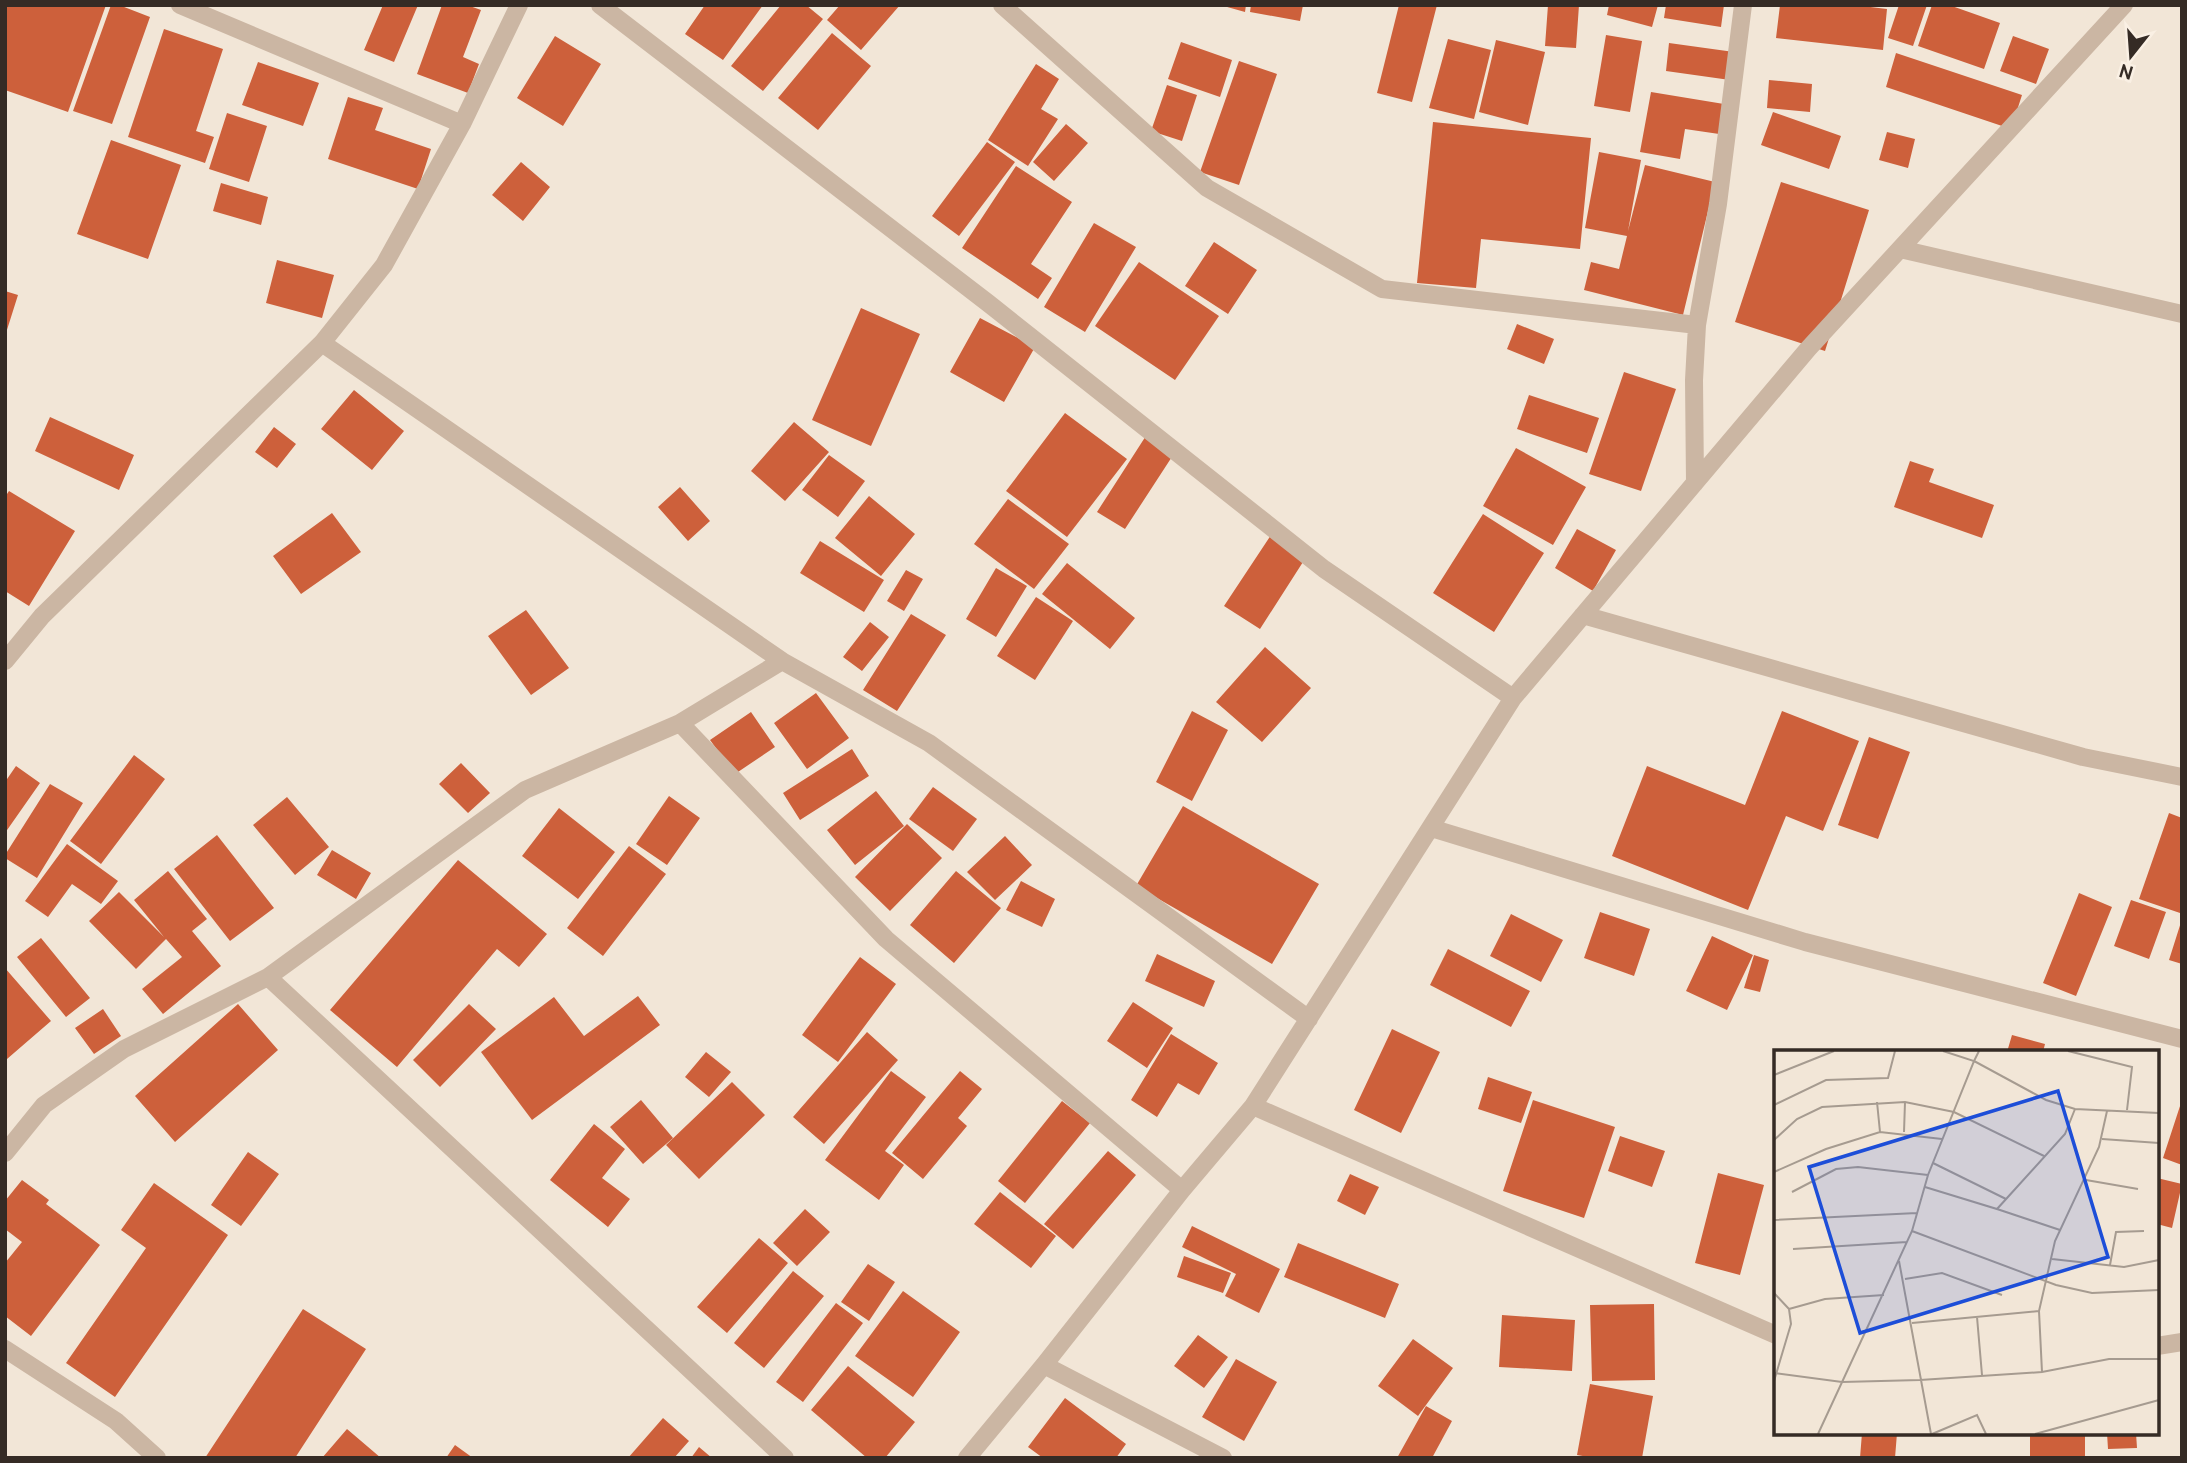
<svg xmlns="http://www.w3.org/2000/svg" width="2187" height="1463" font-family="Cabin,sans-serif">
  <rect width="100%" height="100%" fill="#f2e6d7"/>
  <path fill="#cd603b" d="M5,5h101l-38,107 -63,-22z
    M111,5h8l31,12 -38,107 -39,-13z
    M383,5h35l-24,57 -30,-12z
    M442,5h25l14,5 -18,47 16,7 -11,29 -51,-19z
    M705,5h58l-40,55 -38,-26z
    M781,5h25l17,14 -60,72 -32,-25z
    M840,5h60l-39,45 -34,-30z
    M1220,5h26l-1,7z
    M1251,5h52l-3,16 -50,-9z
    M1399,5h38l-25,97 -35,-9z
    M1548,5h31l-3,43 -31,-2z
    M1609,5h49l-6,22 -45,-12z
    M1666,5h58l-3,22 -57,-9z
    M1780,5h74l33,4 -4,41 -107,-12z
    M1899,5h28l-14,41 -25,-8z
    M1932,5h17l51,18 -16,46 -66,-23z
    M164,29l59,20 -27,82 18,6 -9,26 -77,-26z
    M832,33l39,33 -53,64 -40,-32z
    M1606,35l36,6 -12,71 -36,-6z
    M555,36l46,28 -38,62 -46,-28z
    M2013,36l36,13 -13,35 -36,-13z
    M1448,39l43,11 -17,69 -45,-11z
    M1496,40l49,12 -17,73 -49,-13z
    M1181,42l51,18 -12,37 -52,-18z
    M1669,43l65,9 -4,28 -64,-9z
    M1896,53l126,42 -11,34 -125,-42z
    M1239,61l38,13 -38,111 -39,-13z
    M258,62l61,21 -16,43 -61,-21z
    M1036,64l23,15 -18,30 17,10 -30,47 -40,-26z
    M1769,80l43,4 -2,28 -43,-4z
    M1167,85l30,10 -15,46 -31,-10z
    M1651,92l79,13 -4,30 -41,-6 -5,30 -40,-7z
    M348,97l35,11 -8,22 56,19 -13,40 -90,-30z
    M1773,112l68,24 -12,33 -68,-24z
    M227,113l40,13 -18,56 -40,-13z
    M1433,122l158,16 -11,111 -99,-10 -5,49 -59,-5z
    M1066,124l22,19 -34,38 -21,-19z
    M1887,132l28,7 -7,29 -29,-8z
    M111,140l70,25 -33,94 -71,-25z
    M987,142l28,20 -56,74 -27,-20z
    M1599,152l42,8 -13,71 17,-66 70,17 -32,133 -99,-25 7,-28 28,7 8,-33 -42,-8z
    M521,162l29,25 -27,34 -31,-26z
    M1016,166l56,36 -41,62 21,14 -14,21 -76,-51z
    M1781,182l88,28 -44,141 -90,-29z
    M221,183l47,14 -7,28 -48,-14z
    M1094,223l42,24 -51,85 -41,-25z
    M1214,242l43,28 -29,44 -43,-28z
    M277,260l57,15 -12,43 -56,-15z
    M1139,262l80,54 -44,64 -80,-54z
    M5,291l13,4 -12,38h-1z
    M861,308l59,26 -49,112 -59,-26z
    M980,318l55,29 -31,55 -54,-30z
    M1517,324l37,15 -10,25 -37,-15z
    M1624,372l52,17 -35,102 -52,-17z
    M354,390l50,41 -32,39 -51,-41z
    M1529,395l70,23 -12,35 -70,-24z
    M1065,413l62,46 -60,78 -61,-46z
    M50,417l84,38 -15,35 -84,-39z
    M794,422l35,30 -44,49 -34,-30z
    M274,427l22,17 -19,24 -22,-16z
    M1151,428l28,18 -54,83 -28,-17z
    M1516,448l70,39 -33,58 -70,-39z
    M829,455l36,26 -27,36 -36,-27z
    M1910,461l24,8 -5,13 65,23 -12,33 -88,-31z
    M680,487l30,34 -22,20 -30,-34z
    M9,491l66,40 -46,75 -24,-15v-94z
    M869,496l46,38 -34,42 -46,-38z
    M1008,499l61,45 -35,45 -60,-45z
    M332,513l29,39 -60,42 -28,-38z
    M1483,514l61,39 -50,79 -61,-39z
    M1275,529l35,22 -50,78 -36,-23z
    M1577,529l39,21 -23,41 -38,-23z
    M820,541l64,39 -20,32 -64,-39z
    M1067,563l68,55 -25,31 -68,-55z
    M996,568l31,18 -31,51 -30,-18z
    M906,570l17,9 -19,32 -17,-10z
    M1036,597l37,24 -38,59 -38,-24z
    M526,610l43,58 -38,27 -43,-59z
    M911,614l35,21 -49,76 -34,-21z
    M870,622l19,15 -27,34 -19,-14z
    M1265,647l46,41 -49,54 -46,-40z
    M816,693l33,45 -42,31 -33,-46z
    M1192,711l36,19 -36,71 -36,-19z
    M1782,711l77,30 -36,90 -37,-15 -38,94 -136,-54 35,-90 98,39z
    M751,712l24,35 -40,27 -25,-34z
    M1869,737l41,15 -32,87 -40,-14z
    M852,749l17,27 -69,44 -17,-27z
    M134,755l31,24 -64,85 -31,-23z
    M461,763l29,30 -22,20 -29,-29z
    M16,766l24,17 -35,50v-51z
    M50,784l33,19 -46,75 -32,-20v-3z
    M933,787l44,32 -24,32 -44,-32z
    M876,791l28,35 -49,39 -28,-35z
    M669,796l31,22 -33,47 -31,-21z
    M287,797l42,50 -34,28 -42,-50z
    M1183,806l136,78 -47,80 -136,-78z
    M559,808l56,44 -37,47 -56,-43z
    M2169,813l13,5v89l-2,6 -41,-14z
    M907,824l35,34 -52,53 -35,-34z
    M217,835l57,73 -44,33 -56,-72z
    M1005,836l27,29 -37,35 -28,-28z
    M67,844l51,37 -17,23 -29,-20 -24,33 -23,-16z
    M629,846l37,28 -63,82 -36,-28z
    M332,850l39,23 -15,26 -39,-24z
    M458,860l89,74 -28,33 -22,-18 -100,118 -67,-57z
    M168,871l39,48 -15,12 29,35 -58,48 -21,-25 40,-32 -16,-18 -30,30 -47,-48 30,-29 45,45 -30,-37z
    M956,871l45,37 -47,55 -44,-38z
    M1021,881l34,18 -13,28 -36,-17z
    M2079,893l33,14 -36,89 -33,-13z
    M2131,900l35,12 -17,47 -35,-13z
    M1600,912l50,17 -16,47 -50,-18z
    M1511,914l52,26 -22,42 -51,-26z
    M2182,919v45l-13,-4z
    M1712,936l41,19 -26,55 -41,-19z
    M41,938l49,60 -24,19 -49,-60z
    M1448,949l82,42 -19,36 -81,-42z
    M1157,954l58,27 -11,26 -59,-26z
    M1754,955l15,5 -9,32 -16,-4z
    M860,957l36,27 -58,78 -36,-27z
    M5,968l46,53 -44,38 -2,-3z
    M638,996l22,29 -128,95 -51,-68 73,-55 30,39z
    M1133,1002l40,26 -26,40 -40,-27z
    M238,1004l40,46 -103,92 -40,-46z
    M469,1004l27,25 -56,58 -27,-27z
    M103,1009l18,27 -27,18 -19,-26z
    M1392,1029l48,23 -39,81 -47,-23z
    M867,1032l31,28 -74,84 -31,-27z
    M1171,1034l47,29 -19,32 -21,-12 -21,34 -26,-17z
    M2012,1035l33,9 -2,8h-36z
    M706,1052l25,20 -22,25 -24,-20z
    M891,1071l35,26 -41,54 19,14 -25,35 -54,-40z
    M960,1071l22,18 -24,29 9,8 -44,53 -31,-26z
    M1488,1077l44,15 -11,31 -43,-14z
    M732,1082l33,33 -66,64 -33,-34z
    M641,1100l32,38 -30,26 -33,-37z
    M1533,1100l82,27 -31,91 -81,-27z
    M1062,1101l28,22 -65,80 -27,-22z
    M2181,1103h1v62l-19,-7z
    M594,1124l31,25 -23,29 28,21 -22,28 -58,-47z
    M1620,1136l45,15 -13,36 -44,-16z
    M1108,1151l28,24 -63,74 -29,-25z
    M248,1152l31,22 -38,52 -30,-21z
    M1718,1173l46,12 -24,90 -45,-12z
    M1350,1174l29,13 -14,28 -28,-14z
    M2157,1178l25,6 -10,44 -15,-4z
    M22,1180l27,20 -3,4 54,41 -69,91 -26,-20v-53l17,-21 -17,-13v-28z
    M154,1183l74,52 -113,162 -49,-34 80,-115 -25,-18z
    M1000,1192l56,44 -25,32 -57,-44z
    M805,1209l25,23 -33,34 -24,-23z
    M1192,1226l88,43 -21,44 -34,-17 11,-22 -54,-27z
    M759,1238l29,25 -61,70 -30,-26z
    M1298,1243l101,41 -14,34 -101,-41z
    M1184,1256l47,17 -8,20 -46,-16z
    M868,1264l27,18 -26,39 -28,-19z
    M793,1271l31,25 -60,72 -30,-25z
    M903,1291l57,41 -47,65 -58,-41z
    M836,1303l27,20 -60,79 -27,-20z
    M1654,1304l1,76 -63,1 -2,-76z
    M303,1309l63,40 -71,109h-90z
    M1502,1315l73,5 -3,51 -73,-4z
    M1198,1335l30,22 -24,31 -30,-22z
    M1413,1339l40,29 -35,48 -40,-30z
    M1236,1359l41,23 -33,59 -42,-24z
    M848,1366l67,56 -30,36h-18l-56,-48z
    M1590,1384l63,12 -11,62h-48l-17,-3z
    M1065,1398l61,46 -10,14h-73l-15,-11z
    M1426,1406l26,15 -20,37h-35z
    M663,1418l26,23 -15,17h-46z
    M347,1429l34,29h-59z
    M1862,1433h35l-2,25h-35z
    M2030,1433h55v25h-55z
    M2107,1433h29l1,15 -29,1z
    M455,1445l18,13h-27z
    M699,1447l13,11h-21z"/>
  <g fill="none" stroke-linecap="round" stroke-linejoin="round">
    <path stroke="#cbb6a3" stroke-width="18" d="M180,5l282,119
      M600,5l388,298 336,266 189,129
      M1002,5l205,183 175,101 315,36
      M1900,249l282,65
      M322,343l460,318
      M1695,483l-1,-103 3,-55 21,-121 25,-199
      M1583,615l500,142 99,20
      M5,661l37,-45 280,-273 62,-78 78,-141 57,-119
      M680,723l206,216 296,251
      M1431,828l374,114 377,97
      M268,977l517,481
      M1253,1106l523,229
      M5,1153l39,-48 80,-56 144,-72 257,-187 155,-67 102,-62 147,82 380,276
      M2157,1346l25,-4
      M5,1349l111,72 41,37
      M1044,1365l179,93
      M967,1458l77,-93 138,-175 71,-84 260,-408 295,-349 316,-344"/>
  </g>
  <g transform="translate(1774 1050)">
    <rect width="385" height="385" fill="#f2e6d7"/>
    <path fill="none" stroke="#a69b90" stroke-width="2" d="M205,1l-5,10 72,39 29,9 84,4M294,1l64,16 -5,43M0,25l60,-24M103,52l3,30M0,55l52,-25 62,-2 7,-27M130,82l1,-30M328,89l57,4M0,90l23,-21 25,-12 83,-5 49,10 90,44M159,113l73,36M0,122l52,-23 54,-17 62,7M312,130l52,9M151,137l72,22 68,-75 10,-25M18,142l44,-23 22,-2 70,8M223,159l63,21M0,170l143,-7M138,181l144,54 36,8 67,-3M19,199l114,-7M278,209l72,8 35,-7M125,211l32,173M336,215l6,-33 28,-1M131,229l37,-6 60,22M0,243l15,16 2,15 -17,57M15,259l36,-10 59,-4M203,267l5,58M138,273l127,-12M268,322l-3,-61 16,-70 44,-94 8,-36M0,323l68,9 78,-2 122,-8 67,-13h50M44,384l94,-203 16,-56 46,-114 -31,-10M158,384l45,-19 9,19M261,384l124,-34"/>
    <path fill="#1d4ed8" fill-opacity="0.15" stroke="#1d4ed8" stroke-width="3.5" d="M284,41l50,166 -248,76 -51,-166z"/>
    <rect width="385" height="385" fill="none" stroke="#352b25" stroke-width="3.5"/>
  </g>
  <rect width="2187" height="1463" fill="none" stroke="#352b25" stroke-width="14"/>
  <g transform="translate(2131 56) rotate(197)" stroke="#faf0e4" stroke-width="5" paint-order="stroke">
  <path d="M0-5L12 26L0 18L-12 26Z" fill="#352b25"/>
  <text y="-10" font-size="19" font-weight="bold" text-anchor="middle" fill="#352b25">N</text>
  </g>
</svg>
